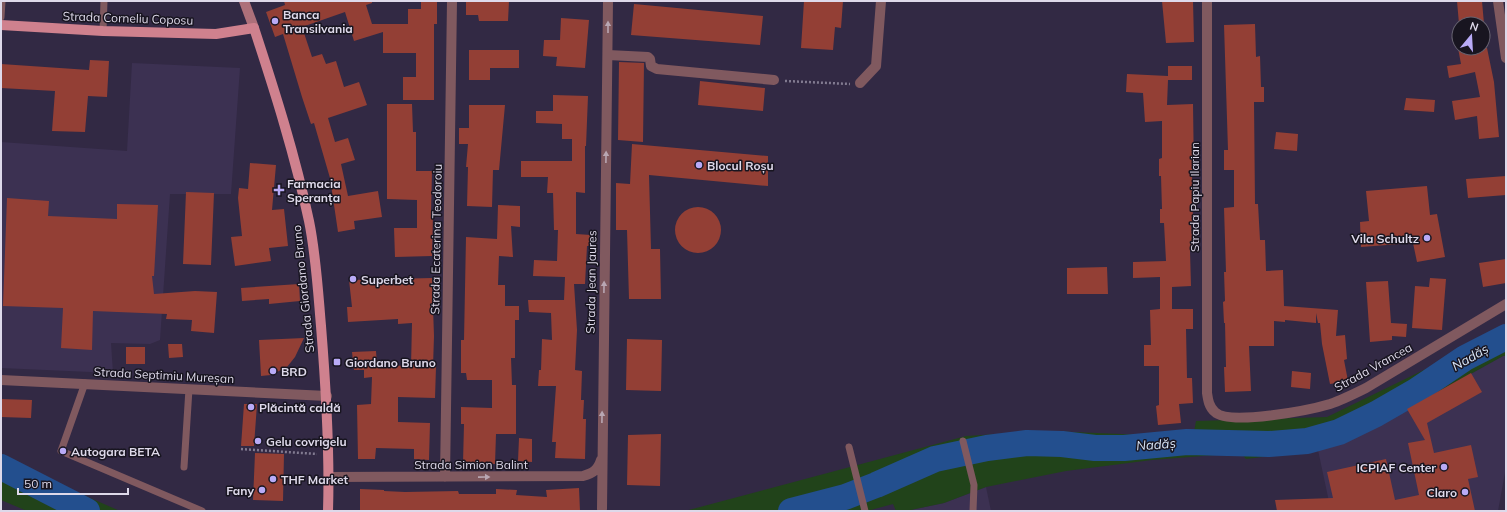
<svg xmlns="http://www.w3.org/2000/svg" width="1507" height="512" font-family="Mulish,sans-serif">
  <rect width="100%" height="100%" fill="#322944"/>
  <path fill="#3c3152" d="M132,63l108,5 -9,126h-61l-10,146 -10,4 -39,-1 2,30 -112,-5v-226l126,9z
    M1503,356h3v111l-8,44h-167l-13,-61 75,-33z
    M986,487l5,24h-85l38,-8z"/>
  <path fill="#21431a" d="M1506,330v26h-3l-110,61 -75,33 -72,9 -5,-6 -89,7 -86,11 -80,16 -42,16 -38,8h-10l-3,-7 -26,7h-182l281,-75 83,-5 96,4 49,-3 2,-11 131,-4z
    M1,459l119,52h-93l-26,-11z"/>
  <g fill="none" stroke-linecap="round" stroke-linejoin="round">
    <path stroke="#234f8e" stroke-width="26" d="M1,467l86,44
      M791,511l54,-14 31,-12 59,-26 52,-11 40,-5 35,1 33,4h29l63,-6 82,2 38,-3 32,-9 37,-18 40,-23 49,-33 41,-21"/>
  </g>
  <path fill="#933f35" d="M284,1h88v2l-6,2 6,19h36v-15h13v-8h16v23h-3v76h-31v-23h13v-24h-33v-21l-29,9 -9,-29 -43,15 10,30 10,-3 4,10 10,-3 8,26 15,-5 8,23 -39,13 7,24 13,-4 7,22 -14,4 7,32 30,-5 4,26 -28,4 1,8 -17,3 -8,-54 -16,-55 -3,1 -9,-27 -19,-63 -8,3 -9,-25 19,-7z
    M466,1h43l-1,20h-29l-1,-6h-12z
    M804,1h39l-2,27 -6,-1 -2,23 -32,-2z
    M1162,1h31l1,41 -28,1z
    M1457,1h25l2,23h-25z
    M634,4l129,12 -3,29 -129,-10z
    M561,18l28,2 -4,48 -29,-2 1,-9 -14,-1 1,-16h16z
    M1255,24l1,33 4,-1 1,31h3v15h-10l1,102h3l2,36h5l1,31 17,-1 1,36 54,4 -2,26 9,-1 2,24 -3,1 4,21 -18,3 -8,-40 -2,-21h-2l-2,-10v10l-31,-3v2l-11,-1v25h-25l2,45 -26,1 -1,-25h2l-1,-44h-1l-1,-21 2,-1 -1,-29h2l-2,-64 10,-1v-37h-10v-20h4l-4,-125z
    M1458,48h29l7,34 5,55 -20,2 -2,-23 -22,4 -3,-19 28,-4 -5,-25 -26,6 -2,-12 14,-2z
    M469,50h50v18h-29v12h-21z
    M90,60l19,1 -2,36 -19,-1 -3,36 -33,-1 3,-40 -54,-3v-24l88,6z
    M619,62l25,1 -1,79 -25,-2z
    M1168,66h24v14h-24l-1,25 26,-1 1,70h-2l1,50h-2l2,26 -3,1 1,35 -19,1v22h21v20h-7l1,49h5l1,25 -14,1 2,19 -23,2 -2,-19 3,-1v-39h-15v-21h7l-1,-35 10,-1v-32l-27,1v-16l33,-1 -2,-38h-4v-14h2l-1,-33h-2v-17l3,-1v-37l-17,1 -2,-29 -17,-1 1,-18 41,2z
    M700,81l65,7 -2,23 -65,-6z
    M553,95l35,1 -2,50h-1v47l-9,-1v42l15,1 -1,11h-3l-2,38h-11l3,46 -2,40 7,1 -1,29h3l-1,19h3l-1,40 -30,-1 1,-16h-4l4,-56h-18l1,-16h2l1,-31 10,1 -1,-27 -22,-1 -1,-12h36l1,-23 -32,-1 1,-16 23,1 1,-31h-4l-1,-37h-6l1,-16h-27v-16h51v-22h-10v-15l-26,-1v-12h17z
    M1406,98l29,2 -1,12 -30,-2z
    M387,104h25l1,28h3v39h16l-1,42h2l-1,43 -37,1 -1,-29h23v-28l-30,-1z
    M469,105h36l-6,65h-6l-1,37 -25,-1 1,-39h-2l2,-23h-9v-16h10z
    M1276,132l22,2 -1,17 -23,-2z
    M632,144l136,12v30l-119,-11 2,74h9l1,50h-32l-2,-69h-11v-47l14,1z
    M250,163l26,2 -4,45 12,-1 4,37 -19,2 2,13 -36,5 -4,-29 11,-1 -4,-38 1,-10 9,1z
    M1506,176v19l-38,3 -2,-19z
    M1427,186l3,29 7,-1 8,43 -28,5 -4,-19 -52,4 -1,-25 9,-1 -3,-30z
    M186,192l28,1 -3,72 -28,-1z
    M7,198l42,3 -1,15 69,3v-15l41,1 -4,71h-2l2,18 41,-3 22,1 -3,41 -23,-2 1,-11 -26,-1 1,-5 -74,-3 -1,39 -31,-2 2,-40 -60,-2z
    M498,205l22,1v21l-9,-1 2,31 -14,-1 -1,29h7v21h14v14h-4v38h-4l1,27h4v49h-20l-1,30 -32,-1 1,-39h-3v-17l31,1v-28h-25l-1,-7h-5v-33h3l2,-103 31,2z
    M675 230a23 23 0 1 1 46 0a23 23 0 1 1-46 0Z
    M1506,259v24l-23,4 -4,-24z
    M1107,267l1,27h-41v-26z
    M432,278l2,58 -1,31h3l-1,31 -37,-1v25l32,1 -1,37 -15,-1v-10l-38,-1 -1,11h-17l-1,-54 14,-1 1,-27 -8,1v-8h-10l-2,-18 24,-1 1,14 34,1 1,-43 -14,1v-5l-50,3 -1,-15h5l-3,-27z
    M1430,278l16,1 -4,51 -30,-2 3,-42 14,1z
    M1388,281l3,42 16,1 -1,13 -14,-1v4l-22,2 -4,-60z
    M299,284l1,17 -31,3v-5l-27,2 -1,-13z
    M304,338l-9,19 -8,10 -16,8 -10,1 -2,-36z
    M627,339l35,1 -1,51 -35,-1z
    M168,344h14l1,13 -14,1z
    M126,347h19v17h-19z
    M1292,371l19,2 -1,16 -19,-2z
    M1471,373l11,19 -55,31 7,30 37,-8 7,32 -10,2 7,32h-198l-2,-11 58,-2 -6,-26 59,-13 9,41 24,-5 -11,-52 17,-3 -18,-31z
    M1,399l31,1 -1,18 -30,-1z
    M244,404h13l-3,42h-13z
    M661,434l-1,52 -33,-1 1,-50z
    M519,438l13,1v23l-14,-1z
    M255,453l29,1 -1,47 -30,-1z
    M579,488l1,23h-220v-22l24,1v1l21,1 53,-1 1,3h37v-5l21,1 -1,5 31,2 -1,-7z"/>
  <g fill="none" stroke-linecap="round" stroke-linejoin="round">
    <path stroke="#827b91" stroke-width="2.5" stroke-dasharray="2 2" stroke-linecap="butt" d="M785,81l65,3
      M241,449l76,5"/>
    <path stroke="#80595f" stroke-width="7" d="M1,17l1,-16
      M103,31l1,-30
      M85,383l-24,68 141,60
      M963,441l11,44 -1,26
      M849,447l16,64
      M184,467l5,-78"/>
    <path stroke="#80595f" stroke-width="10" d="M1207,1v392c1,7 2,14 8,19 14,14 95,-2 115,-8 12,-4 24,-10 36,-16l140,-84
      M1498,1l8,57
      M608,55l40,2 2,2 1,7 6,3 117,11
      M860,83l16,-17 5,-65
      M1,380l326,16
      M329,477l254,-1c10,-3 15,-6 18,-16
      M445,477l7,-476
      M602,509l6,-508"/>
    <path stroke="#ad707a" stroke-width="10" d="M244,1l10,27"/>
    <path stroke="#cf818e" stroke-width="10" d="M1,25l102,6 113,3 38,-6c21,64 41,127 55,193 7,34 9,70 12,105 5,62 9,123 7,185"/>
  </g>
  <defs><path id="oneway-solid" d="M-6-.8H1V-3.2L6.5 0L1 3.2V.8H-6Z"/></defs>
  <g fill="#b8a6b2">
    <use href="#oneway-solid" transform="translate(608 27) rotate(-90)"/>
    <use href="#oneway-solid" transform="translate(606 157) rotate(-89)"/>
    <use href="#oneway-solid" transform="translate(604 287) rotate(-89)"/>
    <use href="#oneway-solid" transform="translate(602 417) rotate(-89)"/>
    <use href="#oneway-solid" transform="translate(484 477) rotate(-1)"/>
  </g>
  <g fill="#b9abf7" stroke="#181520" stroke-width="1.5">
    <circle cx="275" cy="21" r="4"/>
    <circle cx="699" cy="165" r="4"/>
    <path d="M277 184h4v4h4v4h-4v4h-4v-4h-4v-4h4z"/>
    <circle cx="1427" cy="238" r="4"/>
    <circle cx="353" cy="279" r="4"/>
    <rect x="333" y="358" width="8" height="8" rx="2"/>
    <circle cx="273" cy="371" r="4"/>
    <circle cx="251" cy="407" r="4"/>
    <circle cx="258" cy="441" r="4"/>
    <circle cx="63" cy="451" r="4"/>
    <circle cx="1444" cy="467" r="4"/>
    <circle cx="273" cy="479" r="4"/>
    <circle cx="262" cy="490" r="4"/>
    <circle cx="1465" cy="492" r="4"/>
  </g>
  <g text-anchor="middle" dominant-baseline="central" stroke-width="3" stroke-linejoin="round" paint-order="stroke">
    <g font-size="12" font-weight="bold" fill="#ded9ea" stroke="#181520" text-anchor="start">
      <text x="283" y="14">Banca<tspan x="283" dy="14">Transilvania</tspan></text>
      <text x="707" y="165">Blocul Roșu</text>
      <text x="287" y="183">Farmacia<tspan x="287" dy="14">Speranța</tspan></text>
      <text x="1419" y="238" text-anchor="end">Vila Schultz</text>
      <text x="361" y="279">Superbet</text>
      <text x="345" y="362">Giordano Bruno</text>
      <text x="281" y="371">BRD</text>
      <text x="259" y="407">Plăcintă caldă</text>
      <text x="266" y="441">Gelu covrigelu</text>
      <text x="71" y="451">Autogara BETA</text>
      <text x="1436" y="467" text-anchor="end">ICPIAF Center</text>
      <text x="281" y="479">THF Market</text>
      <text x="254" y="490" text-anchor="end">Fany</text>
      <text x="1457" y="492" text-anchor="end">Claro</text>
    </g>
    <g font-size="12" fill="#ded9ea" stroke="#181520">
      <text transform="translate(128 18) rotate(2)">Strada Corneliu Coposu</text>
      <text transform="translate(1194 197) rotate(-90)">Strada Papiu Ilarian</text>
      <text transform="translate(436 239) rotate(-89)">Strada Ecaterina Teodoroiu</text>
      <text transform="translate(591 282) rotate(-89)">Strada Jean Jaures</text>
      <text transform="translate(303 289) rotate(-96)">Strada Giordano Bruno</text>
      <text transform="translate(1373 367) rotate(-29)">Strada Vrancea</text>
      <text transform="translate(164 375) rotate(3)">Strada Septimiu Mureșan</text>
      <text x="471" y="464">Strada Simion Balint</text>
    </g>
    <g font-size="13" font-style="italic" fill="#d7e4f6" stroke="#181520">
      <text transform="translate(1470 357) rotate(-30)">Nadăș</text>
      <text transform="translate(1156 444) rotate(-4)">Nadăș</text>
    </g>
  </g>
  <rect width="1507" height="512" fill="none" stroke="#ded9ea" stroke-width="4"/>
  <g transform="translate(1471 36) rotate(18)"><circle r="19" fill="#181520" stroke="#676371"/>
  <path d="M0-3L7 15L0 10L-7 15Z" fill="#b9abf7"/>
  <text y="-6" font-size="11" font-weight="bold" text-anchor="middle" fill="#ded9ea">N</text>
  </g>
  <path d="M18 488v6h110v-6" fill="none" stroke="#ded9ea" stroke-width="2"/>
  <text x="24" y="488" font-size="12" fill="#ded9ea" stroke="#181520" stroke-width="3" paint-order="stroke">50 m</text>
</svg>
